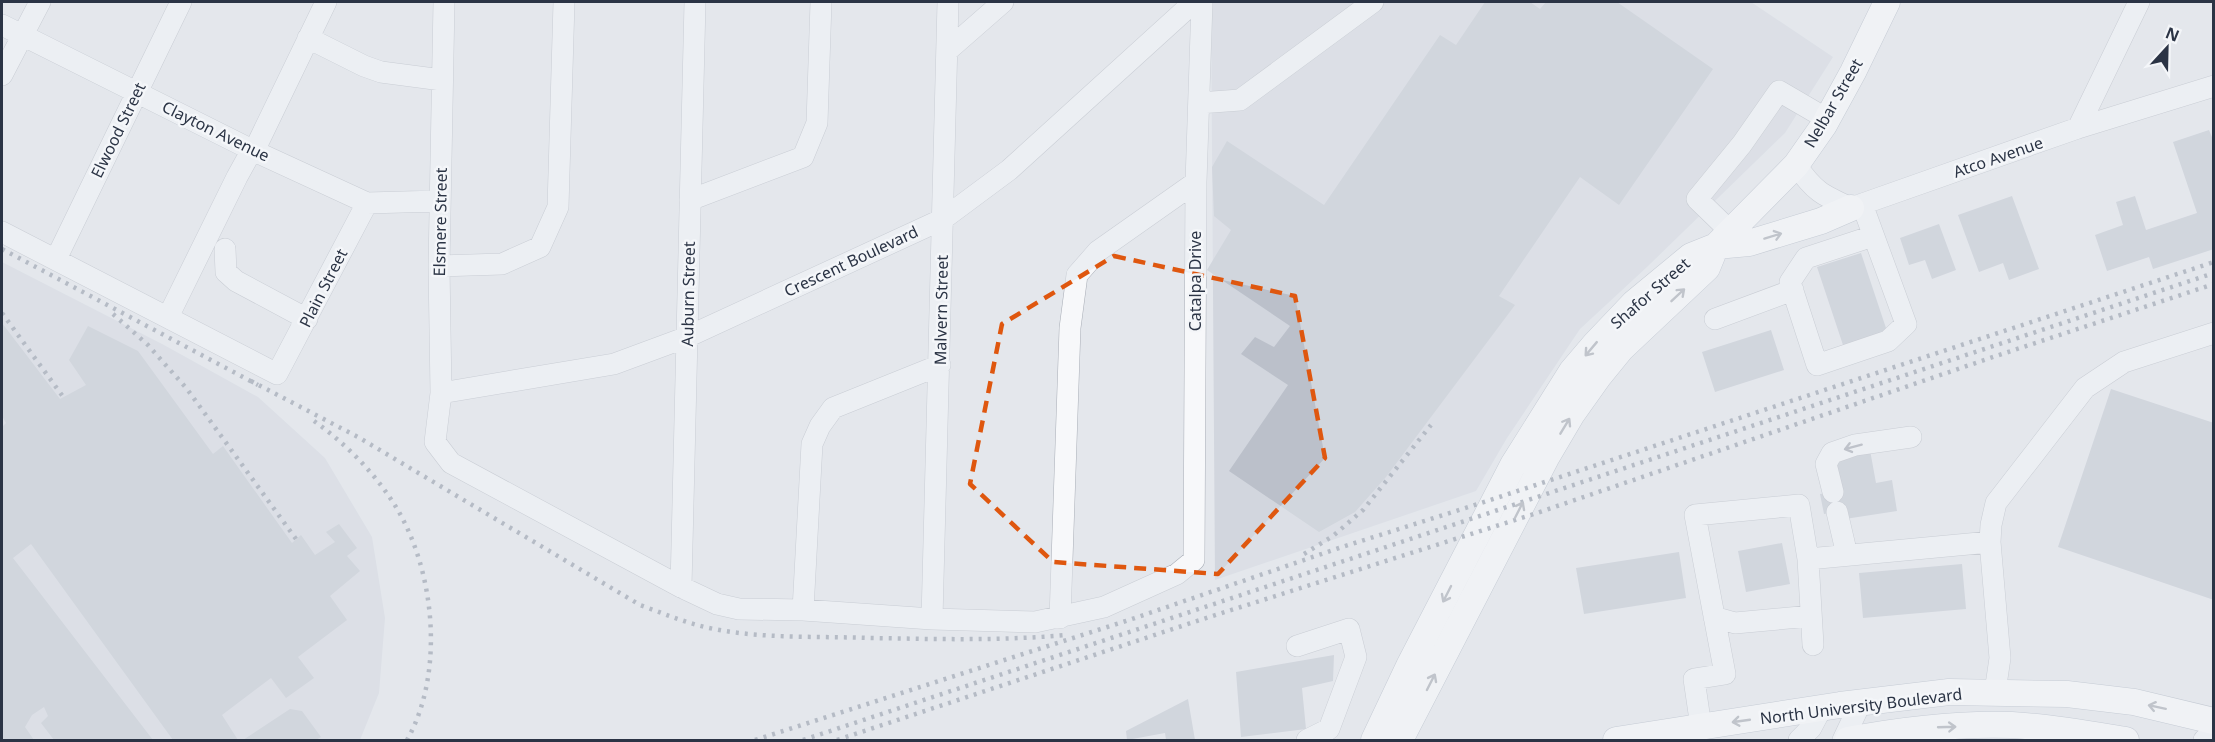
<svg xmlns="http://www.w3.org/2000/svg" width="2215" height="742" font-family="'Noto Sans',sans-serif">
  <rect width="100%" height="100%" fill="#e4e7ec"/>
  <path fill="#d2d6de" d="M1211,2h540l82,55 -48,76 -138,134 -67,62 -73,109 -31,53 -261,89z
    M2,262l162,83 94,52 67,61 47,79 13,81 -6,75 -19,47h-358z"/>
  <path fill="#bbc0ca" d="M1485,2h45l10,7 6,-7h71l96,67 -94,136 -39,-28 -81,119 16,9 -129,172 -31,35 -36,20 -90,-61 59,-86 -47,-31 14,-17 19,10 16,-21 -83,-56 24,-40 -17,-14 -2,-49 15,-26 97,64 116,-170 16,10z
    M2209,130l5,12v107l-61,20 -4,-12 -42,14 -12,-36 28,-10 -7,-23 19,-6 11,34 51,-17 -24,-71z
    M2012,196l27,73 -30,11 -6,-17 -24,9 -21,-57z
    M1939,224l17,46 -24,9 -7,-19 -16,5 -9,-27z
    M1861,253l27,81 -44,14 -27,-81z
    M2,323l58,76 26,-14 -17,-25 19,-34 50,25 75,103 10,-8 69,97 9,-8 14,20 20,-13 -9,-10 13,-8 18,24 -10,8 13,15 -30,25 17,24 -49,37 16,21 -28,20 -15,-20 -49,37 16,25h-65l-142,-196 -18,14 140,182h-99l-13,-17 7,-7 -4,-9 -12,8 -7,12 9,13h-32v-313l4,-4 -4,-7z
    M1771,330l13,40 -69,22 -13,-40z
    M2111,389l103,34v177l-156,-53z
    M1870,450l6,33 16,-3 5,31 -52,8 -1,-8 -20,3 -4,-20 20,-3 -6,-34z
    M1782,543l8,41 -44,8 -8,-41z
    M1679,552l7,46 -102,16 -8,-46z
    M1962,564l4,45 -103,9 -4,-45z
    M1334,655l-1,26 -31,7 4,41 -65,8 -5,-65z
    M1188,699l7,41h-29l-1,-7 -38,7 -1,-9z
    M290,709l12,2 19,26 -5,3h-73z"/>
  <g fill="none" stroke-linecap="round" stroke-linejoin="round">
    <g stroke="#a9aeb7" stroke-width="22">
      <path id="minor" d="M444,2l-5,264 2,127 -6,49 16,21 230,124 36,17 22,5 64,1 129,9 103,3 69,-15 73,-33 17,-14 2,-378 6,-180
        M2,25l252,126 113,52 72,-2
        M308,38l56,28 17,6 61,8
        M947,51l56,-49
        M2,75l38,-73
        M1199,103l41,-3 133,-98
        M2078,128l61,-126
        M1796,165c18,26 26,30 55,43l227,-80 136,-42
        M690,200l113,-43 14,-34 4,-121
        M1862,204l44,120 -18,17 -71,24 -27,-83 16,-24 67,-22
        M1730,231l-33,-32 45,-55 37,-53 48,28
        M2,232l275,142 90,-171
        M225,249l1,23 10,9 71,38
        M56,259l125,-257
        M439,266l63,-2 38,-17 18,-40 6,-205
        M168,317l69,-140 11,-20 6,-6 72,-149
        M1715,319l78,-29
        M441,393l173,-29 73,-27 256,-118 66,-49 185,-168
        M1833,492l-7,-28 6,-11 23,-8 56,-8
        M1837,512l10,43
        M1808,559l182,-17
        M681,587l14,-585
        M803,610l9,-166 8,-18 13,-18 107,-43
        M1714,617l21,6 76,-7
        M1060,618l10,-290 7,-53 21,-24 98,-69
        M932,619l16,-617
        M1297,646l52,-17 7,28 -27,72 -22,11
        M1995,692l5,-34 -10,-116 1,-17 5,-22 89,-115 39,-26 90,-29
        M1701,727l-7,-48 31,-5 -30,-159 104,-10 9,54 5,86
        M1799,740l12,-12 10,-19
        M1843,740l18,-38
        M2204,740l10,-9"/>
    </g>
    <g stroke="#a3abb8" stroke-width="27">
      <path id="major" d="M1374,740l35,-74 104,-201 59,-94 23,-27 39,-41 57,-47 25,-10 33,-3 72,-22 30,-13
        M1400,740l146,-282 26,-44 27,-38 22,-27 86,-81 9,-22 80,-81 28,-40 29,-53 34,-70
        M1616,740l224,-35 109,-13 118,2 67,8 80,19
        M1848,740c53,-10 110,-17 164,-15 39,2 77,9 114,15"/>
    </g>
    <use href="#minor" stroke="#f7f8fa" stroke-width="21"/>
    <use href="#major" stroke="#fff" stroke-width="26"/>
    <path stroke="#7d8696" stroke-width="4.5" stroke-dasharray="3 6" stroke-linecap="butt" d="M2,249l256,136
      M2,313l62,85
      M113,314l35,31 39,44 109,150
      M251,381l107,56 282,168c25,9 48,19 74,24 51,10 104,7 155,9 66,1 131,3 197,-3
      M314,421c32,23 61,52 82,86 39,64 49,166 11,233
      M1304,554l29,-18 30,-26 68,-85
      M755,740l377,-121 207,-71 139,-44 736,-242
      M803,740l1411,-467
      M837,740l366,-121 331,-105 462,-158 218,-72"/>
  </g>
  <defs><path id="oneway-shaft" d="M-6 0H5M1.5-3L5.5 0L1.5 3" fill="none" stroke-width="1.6" stroke-linecap="round" stroke-linejoin="round" transform="scale(1.5)"/></defs>
  <g stroke="#959aa2">
    <use href="#oneway-shaft" transform="translate(1773 236) rotate(-17)"/>
    <use href="#oneway-shaft" transform="translate(1678 295) rotate(-43)"/>
    <use href="#oneway-shaft" transform="translate(1591 349) rotate(130)"/>
    <use href="#oneway-shaft" transform="translate(1565 426) rotate(-59)"/>
    <use href="#oneway-shaft" transform="translate(1519 510) rotate(-63)"/>
    <use href="#oneway-shaft" transform="translate(1447 594) rotate(117)"/>
    <use href="#oneway-shaft" transform="translate(1431 682) rotate(-63)"/>
    <use href="#oneway-shaft" transform="translate(2157 707) rotate(-168)"/>
    <use href="#oneway-shaft" transform="translate(1741 721) rotate(172)"/>
    <use href="#oneway-shaft" transform="translate(1947 727) rotate(-2)"/>
  </g>
  <use stroke="#9196a0" href="#oneway-shaft" transform="translate(1853 447) rotate(165)"/>
  <path d="M0 0H2215V742H0ZM1114,256l181,40 30,162 -107,116 -165,-12 -83,-78 32,-160z" fill="#e4e7ec" fill-opacity=".55" fill-rule="evenodd"/>
  <path fill="none" stroke="#df570f" stroke-width="4.5" stroke-dasharray="12 8" stroke-linejoin="round" d="M1114,256l181,40 30,162 -107,116 -165,-12 -83,-78 32,-160z"/>
  <g text-anchor="middle" dominant-baseline="central" stroke-width="5" stroke-linejoin="round" paint-order="stroke">
    <g font-size="16" fill="#2b3445" stroke="#f4f6f9">
      <text transform="translate(1833 103) rotate(-60)">Nelbar Street</text>
      <text transform="translate(118 130) rotate(-64)">Elwood Street</text>
      <text transform="translate(216 131) rotate(26)">Clayton Avenue</text>
      <text transform="translate(1998 157) rotate(-19)">Atco Avenue</text>
      <text transform="translate(440 222) rotate(-89)">Elsmere Street</text>
      <text transform="translate(851 261) rotate(-25)">Crescent Boulevard</text>
      <text transform="translate(1195 281) rotate(-90)">Catalpa Drive</text>
      <text transform="translate(323 288) rotate(-63)">Plain Street</text>
      <text transform="translate(1650 293) rotate(-41)">Shafor Street</text>
      <text transform="translate(688 294) rotate(-89)">Auburn Street</text>
      <text transform="translate(941 310) rotate(-89)">Malvern Street</text>
      <text transform="translate(1861 706) rotate(-7)">North University Boulevard</text>
    </g>
  </g>
  <rect width="2215" height="742" fill="none" stroke="#2b3445" stroke-width="6"/>
  <g transform="translate(2167 48) rotate(22)" stroke="#f4f6f9" stroke-width="4.5" paint-order="stroke">
  <path d="M0-4.5L10 22L0 15L-10 22Z" fill="#2b3445"/>
  <text y="-9" font-size="16" font-weight="bold" text-anchor="middle" fill="#2b3445">N</text>
  </g>
</svg>
